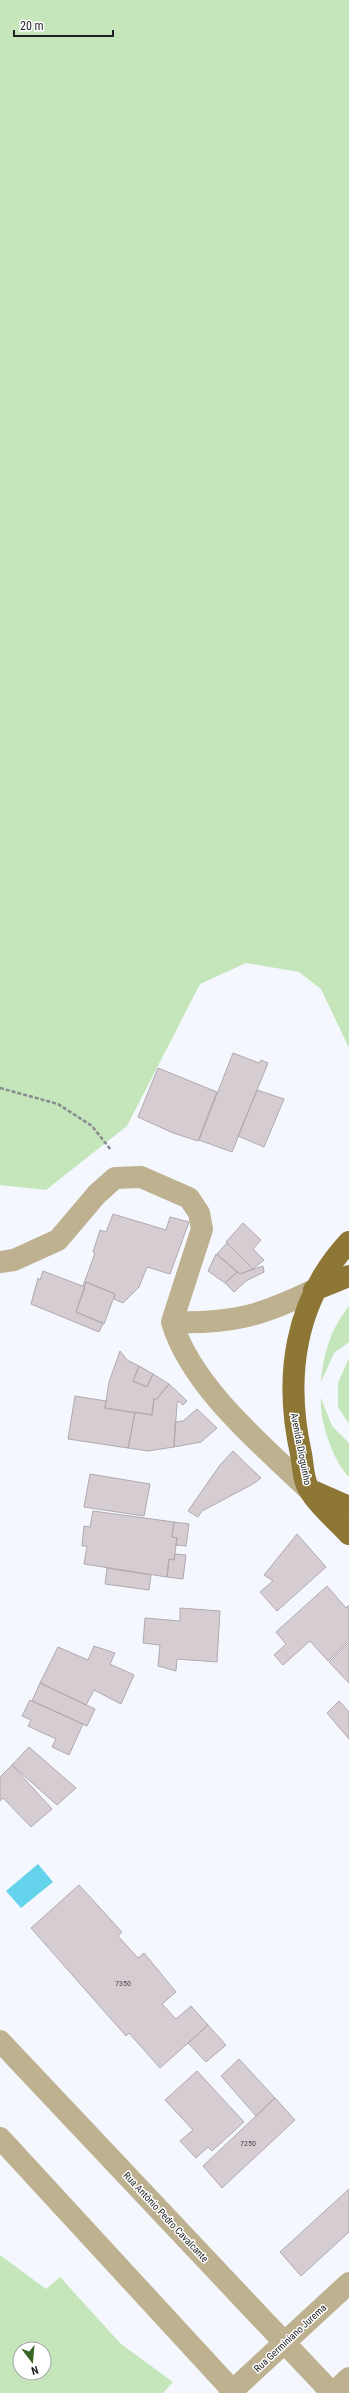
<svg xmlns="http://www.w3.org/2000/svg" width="349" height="2393" font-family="'Roboto Condensed',sans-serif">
  <rect width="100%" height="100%" fill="#f4f7fe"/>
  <path fill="#c4e6ba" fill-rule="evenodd" d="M0,0h349v1048l-28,-59 -22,-17 -53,-9 -46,21 -73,142 -81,64 -46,-5z
    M349,1306v36l-15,11 -13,29c2,-28 10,-54 28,-76z
    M349,1358v66l-11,-17v-24z
    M321,1398l11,28 17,17v34c-16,-15 -30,-58 -28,-79z
    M0,2255l46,34 14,-12 61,67 52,38 -10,11h-163zM20,2349h24v24h-24z"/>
  <path fill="#66d3ec" d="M38,1864l15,18 -32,26 -15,-17z"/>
  <path fill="#d6cdd3" stroke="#b1a9ae" d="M233,1053l26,10 2,-3 7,3 -36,89 -33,-12z
    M158,1068l59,24 -19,49 -25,-8 -35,-16z
    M257,1090l27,9 -20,48 -26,-11z
    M113,1214l53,16 4,-13 19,5 -19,52 -23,-7 -8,20 -16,16 -9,-4 1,-5 -29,-12 -3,4 12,-33 -2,-1 7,-22 6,2z
    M243,1223l18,17 -8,9 11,11 -11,9 -27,-27z
    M227,1243l26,26 -13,5 -23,-20z
    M216,1254l21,18 -12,11 -17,-12z
    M263,1266l1,6 -18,9 -12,11 -9,-9 12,-11 3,2z
    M43,1271l42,16 -9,25 27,11 -4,9 -68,-28 7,-26 2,2z
    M86,1282l29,12 -11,30 -28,-12z
    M120,1351l7,9 12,6 -6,15 14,6 6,-13 16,10 -13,16 -2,-2 -2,17 -47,-7 4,-26z
    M139,1366l14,8 -6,13 -14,-6z
    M169,1384l18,17 -4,4 -5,-4 -1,3 -3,43 -26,4 -20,-3 7,-36 17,3 2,-17 2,2z
    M75,1396l31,5 -1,7 30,5 -7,35 -60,-9z
    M197,1409l20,19 -16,14 -27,5 1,-25 8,-1z
    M233,1451l28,27 -8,6 -51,27 -4,6 -10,-6 32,-46z
    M90,1474l60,10 -6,32 -60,-9z
    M93,1511l81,11 -2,15 5,1 -3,22 -5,-1 -2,18 -83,-13 3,-18h-5l2,-20 6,1z
    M174,1522l15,2 -3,22 -10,-1 1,-7 -5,-1z
    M297,1534l29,33 -49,44 -17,-19 13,-11 -9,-6z
    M175,1554l11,1 -3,24 -16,-2 2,-18 5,1z
    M107,1568l44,7 -2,15 -44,-6z
    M327,1586l19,22 3,-3v35l-21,21 -18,-20 -27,24 -9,-10 12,-11 -10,-12z
    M180,1608l40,3 -3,51 -40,-3 -1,12 -18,-5 2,-21 -17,-2 2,-25 35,3z
    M349,1642v41l-20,-21z
    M94,1646l21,7 -5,11 24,11 -13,29 -27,-14 -8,15 -46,-22 18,-36 30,13z
    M40,1683l55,26 -8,17 -55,-25z
    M30,1700l53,24 -14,31 -17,-8 4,-8 -28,-13 3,-6 -9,-4z
    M339,1701l10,11v27l-22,-26z
    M29,1747l47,41 -19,17 -45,-40z
    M12,1765l40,44 -21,18 -28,-29 -3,3v-24z
    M79,1885l43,47 -4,4 20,22 6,-5 32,39 -14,12 14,15 15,-13 17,19 -48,43 -31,-35 -3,3 -95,-108z
    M208,2025l18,20 -20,17 -18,-19z
    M239,2059l36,39 -19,18 -35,-40z
    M197,2071l47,51 -32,29 -4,-4 -12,11 -16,-17 13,-11 -28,-30z
    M275,2098l20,22 -73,68 -19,-22z
    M349,2189v43l-48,44 -21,-24z"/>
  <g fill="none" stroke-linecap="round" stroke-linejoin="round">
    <path stroke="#888a8f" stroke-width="2.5" stroke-dasharray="4 2" stroke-linecap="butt" d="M0,1088l58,16 34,22 19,24"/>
    <path stroke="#beb190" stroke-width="22" d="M0,1262l14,-2 44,-20 39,-46 18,-16 26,-1 48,21 10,15 3,16 -30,93c19,64 89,122 136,167
      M172,1322c59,2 89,-6 142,-32
      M0,2041l332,352
      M0,2138l233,253
      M230,2393l119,-110
      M333,2393l16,-15"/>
    <path stroke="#8e7634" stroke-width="22" d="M349,1242c-55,59 -65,136 -48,212 2,10 2,26 8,35 6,13 30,34 40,45
      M314,1290l35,-14
      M315,1492l34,15"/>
  </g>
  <g text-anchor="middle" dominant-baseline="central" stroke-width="3" stroke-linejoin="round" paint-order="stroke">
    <g font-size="8" fill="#4d4b4f">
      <text x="123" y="1983">7350</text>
      <text x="248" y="2143">7250</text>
    </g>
    <g font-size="10" fill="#1f2023" stroke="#fff">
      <text transform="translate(301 1449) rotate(79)">Avenida Dioguinho</text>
      <text transform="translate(166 2217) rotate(47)">Rua Antônio Pedro Cavalcante</text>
      <text transform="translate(290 2338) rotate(-43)">Rua Germiniano Jurema</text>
    </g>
  </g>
  <g transform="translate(32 2361) rotate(164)"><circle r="19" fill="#ffffff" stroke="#a5a6a7"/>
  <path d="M0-3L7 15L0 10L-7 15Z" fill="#396625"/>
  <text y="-6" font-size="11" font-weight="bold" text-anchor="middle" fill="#1f2023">N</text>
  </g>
  <path d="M14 30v6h99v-6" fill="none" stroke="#1f2023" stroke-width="2"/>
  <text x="20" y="30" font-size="12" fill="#1f2023" stroke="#ffffff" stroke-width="3" paint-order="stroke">20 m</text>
</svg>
